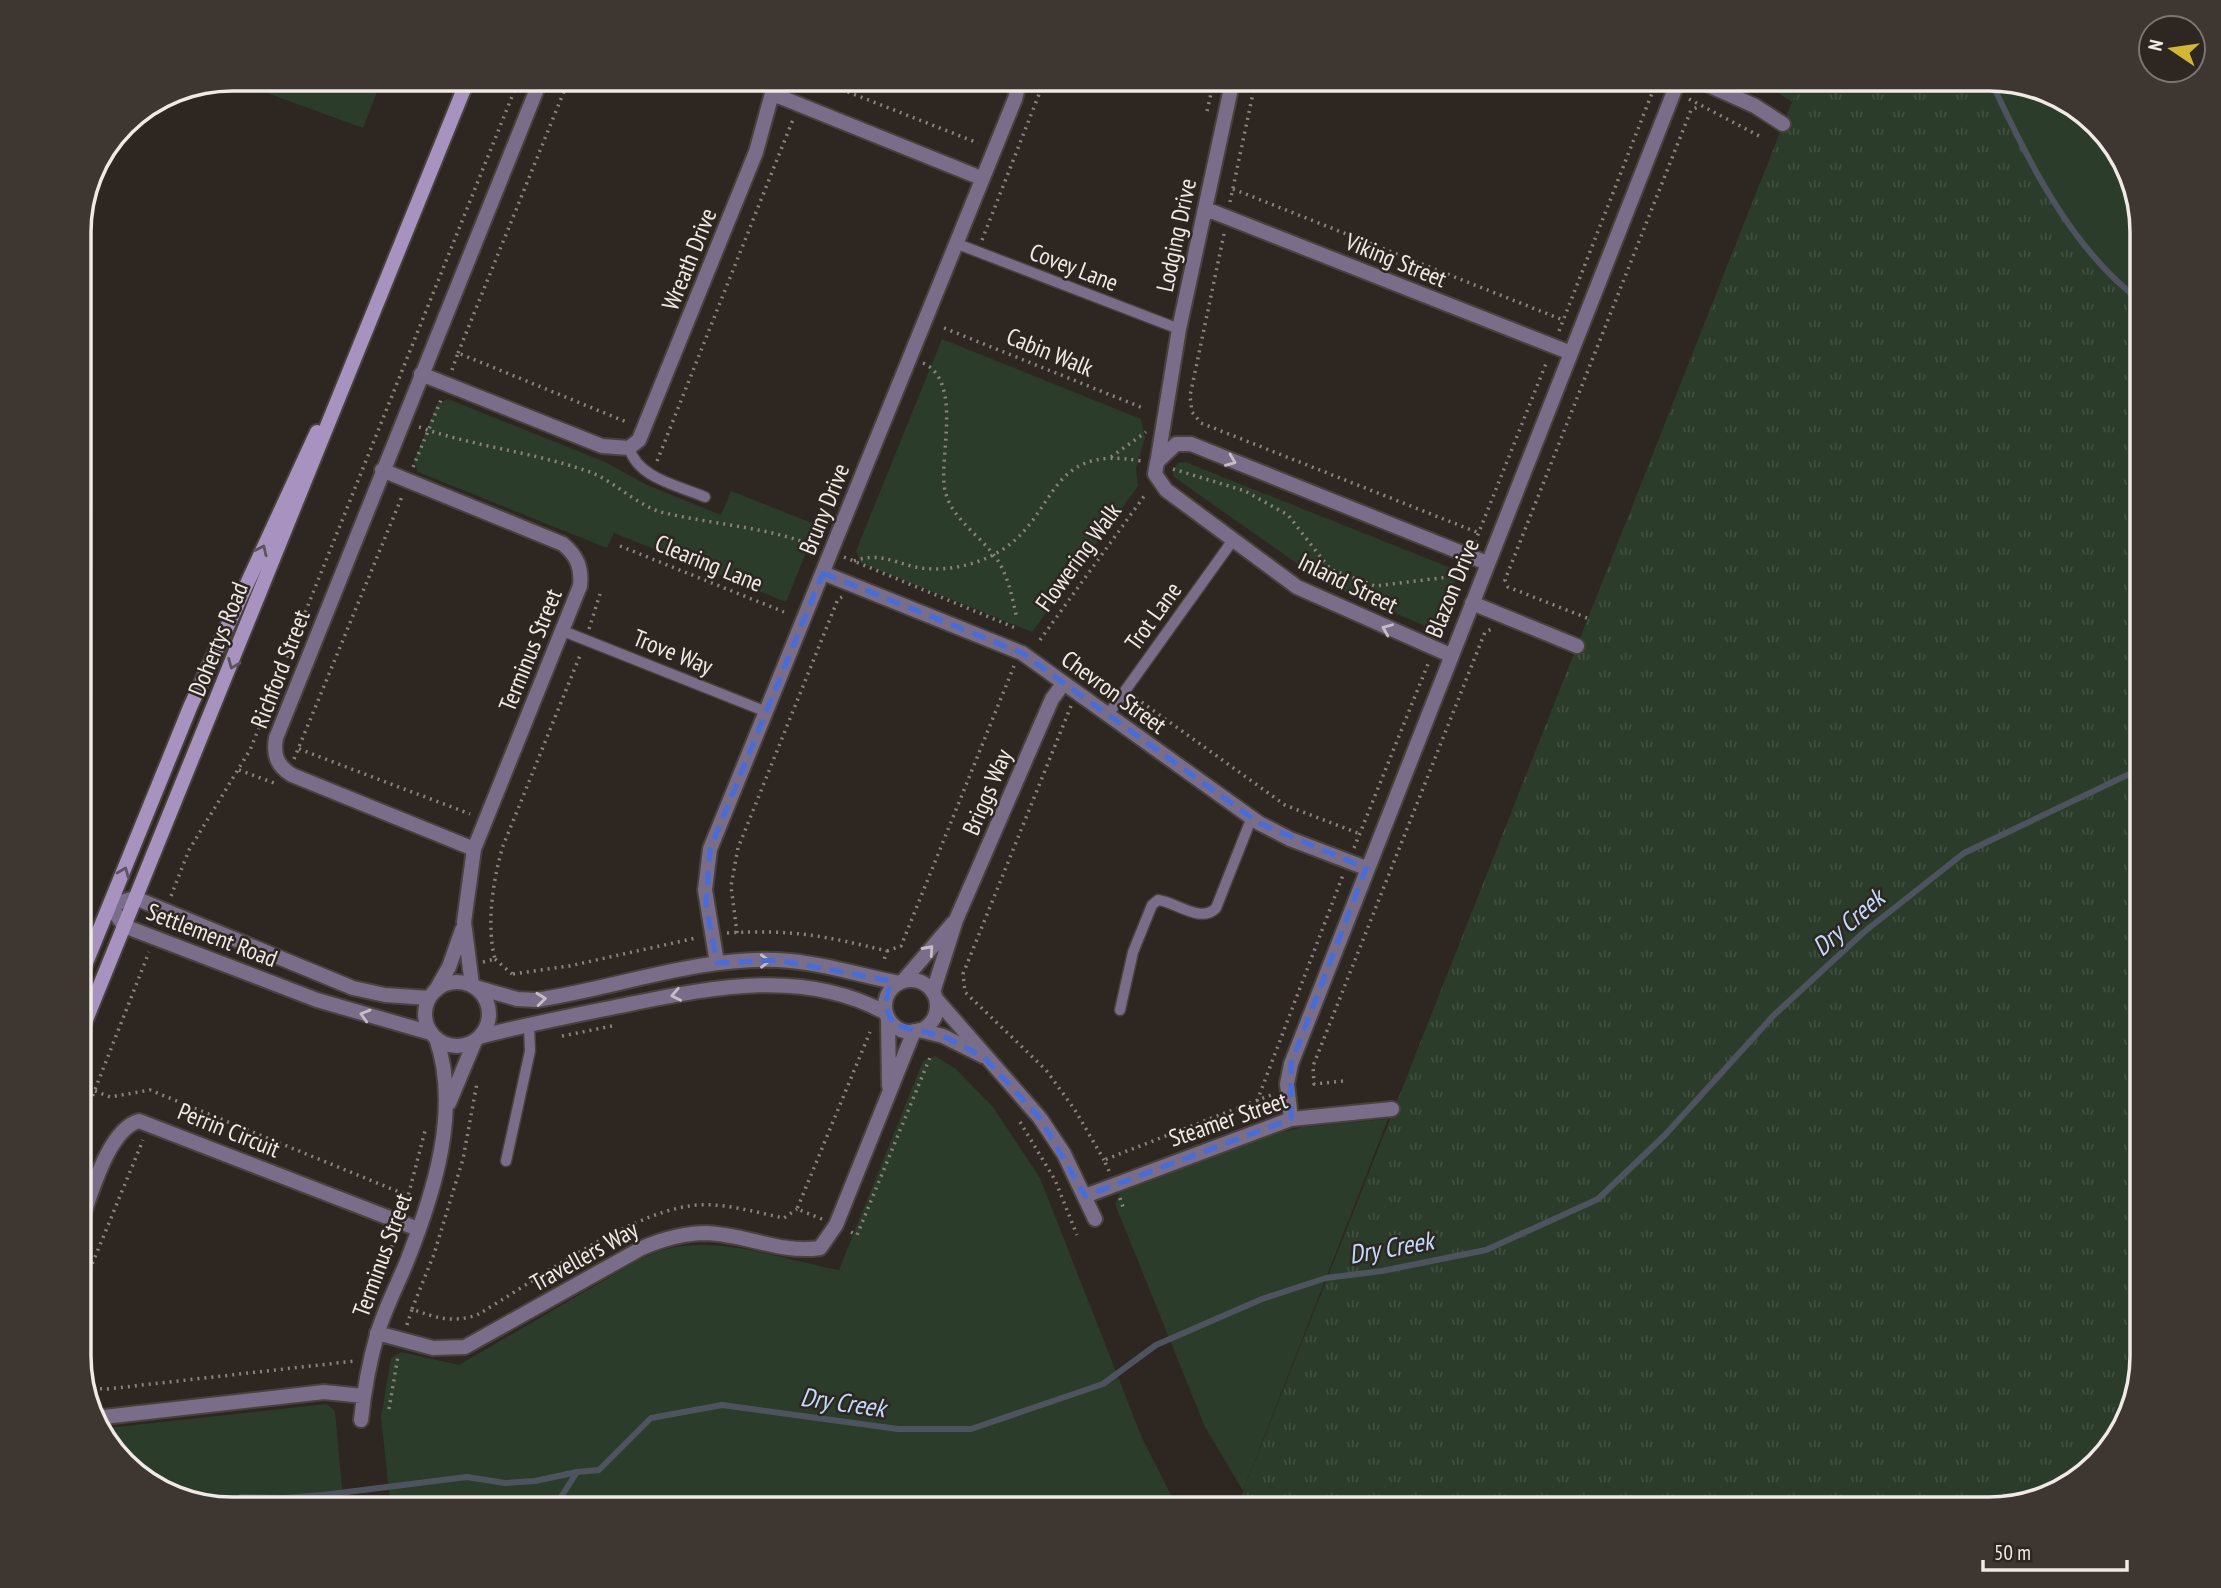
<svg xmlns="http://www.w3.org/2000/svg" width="2221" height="1588" font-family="'PT Sans Narrow',sans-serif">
  <defs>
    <pattern id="grass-tufts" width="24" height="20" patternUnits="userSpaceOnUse" patternTransform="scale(1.75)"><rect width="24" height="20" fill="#2c3c2a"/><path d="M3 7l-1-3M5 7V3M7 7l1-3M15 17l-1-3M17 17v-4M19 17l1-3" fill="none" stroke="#414f3f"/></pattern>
  </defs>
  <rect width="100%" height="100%" fill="#2e2621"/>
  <path fill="url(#grass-tufts)" d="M1801,79h189l20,42 115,168 17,13v1055l-31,92 -54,44 -68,16h-753z"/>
  <path fill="#2c3c2a" d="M229,79h153l-19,49z
    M1757,79h44l-9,23z
    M1990,79l92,31 44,54 16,67v71c-69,-51 -118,-146 -152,-223z
    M942,339l199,80 4,19 -9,30 2,18 -106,146 -171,-69 -5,-12z
    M448,399l157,63 42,23 74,30 10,-24 86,34 -31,77 -172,-69 -7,15 -189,-76 -4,-11 23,-57z
    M1185,462l266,106 5,11 -17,43 -11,5 -102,-43 -152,-107 -2,-6 6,-8z
    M935,1056l21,13 37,38 47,71 102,260 31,61 -27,10h-755l-10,-92 10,-59 10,-6 58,13 180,-105c61,-34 137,-1 200,10l84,-209z
    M1388,1119l-145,372 -38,-64 -90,-223 5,-11 151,-58 32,-8z
    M327,1404l8,7 9,98h-113l-92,-31 -41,-49z"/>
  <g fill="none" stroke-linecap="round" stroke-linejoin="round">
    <path stroke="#4d5460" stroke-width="6" d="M1990,79c37,79 80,170 152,223
      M226,1507l15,-10 42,1 40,-3 144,-18 38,6 30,-2 42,-9
      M557,1509l2,-9 18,-28 22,-2 52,-52 71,-13 176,24h73l132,-45 53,-39 106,-46 64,-21 56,-7 104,-21 112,-51 67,-64 109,-120 90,-83 100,-79 178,-85"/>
    <g stroke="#49413d" stroke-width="13">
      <path id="service" d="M955,243l224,86
        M629,448c10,31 48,37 76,49
        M563,631l204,81
        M1107,716l126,-176
        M1120,1010l13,-58 19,-47 6,-5c18,2 43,24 58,8l36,-91
        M506,1161l24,-110 -1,-26"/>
    </g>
    <g stroke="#49413d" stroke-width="18">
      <path id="minor" d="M773,94l208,84
        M1206,209l365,144
        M421,374l181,72 27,2 10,-8 117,-288 20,-73
        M1158,458l21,-129 54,-250
        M382,470l181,74c14,12 19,23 17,42l-106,263 -10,73 8,63
        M823,573l199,80 237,170 31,16 76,29
        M1472,603l105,43
        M1450,655l-153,-68 -131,-97 -11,-16 2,-12 19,-18h15l296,119
        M474,849l-182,-74c-15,-9 -19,-20 -16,-37l265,-659
        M903,981l50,-58
        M436,990l13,-23 13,-37
        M933,992l23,-72 96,-221 11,-15
        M888,1018l1,68
        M449,1103l26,-62
        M1291,1119l-4,-35 4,-20 388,-985
        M1085,1196l206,-77 101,-10
        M79,1226c12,-29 28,-96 60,-105l279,108
        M377,1333l56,15 32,-1 177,-99c21,-9 41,-15 64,-15 39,1 75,21 114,15l16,-23 78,-194
        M95,1418l229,-26 40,4
        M361,1420c3,-29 8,-57 16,-85 7,-25 20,-49 30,-74 27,-68 54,-152 29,-223"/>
    </g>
    <g stroke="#49413d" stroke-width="18">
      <path id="tertiary" d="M1695,79l60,27 28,18
        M717,963l-12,-73 5,-41 305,-750 5,-20
        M885 1006a26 26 0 1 1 52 0a26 26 0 1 1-52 0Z
        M425 1014a32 32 0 1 1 64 0a32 32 0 1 1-64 0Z
        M475,987l42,12 19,1c80,-12 160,-43 242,-40 41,2 81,15 121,23
        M429,998l-44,-3 -32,-7 -218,-90 -25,7 14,21 193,74 114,33
        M937,1000l103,118 24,36 31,65
        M919,1030l24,6 40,20
        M479,1037c45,-12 91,-21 136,-30 90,-18 186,-41 271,6"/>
    </g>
    <g stroke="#49413d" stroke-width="18">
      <path id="secondary" d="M79,980l112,-275 126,-273
        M79,1037l389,-958"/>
    </g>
    <path stroke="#89827e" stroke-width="3.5" stroke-dasharray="2 5" stroke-linecap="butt" d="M815,79l163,64
      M1526,79l94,4 33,5
      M1766,79l24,13
      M801,88l2,-9
      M1689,99l74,39
      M1207,111l6,-26
      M1233,189l330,131
      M1230,202l26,-123
      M1224,234l-34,162 2,16 9,11 278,110
      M982,240l63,-161
      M944,328l199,80
      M1559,331l95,-243 4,1
      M458,353l111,-274
      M923,363c38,17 18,87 21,121 3,31 31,47 49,70 15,18 19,43 24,65
      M452,370l6,-17 171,70
      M419,427c56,20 115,25 171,45 26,10 48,35 75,41 51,12 104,14 152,34
      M1111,457l35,-25
      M657,461l137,-344
      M413,467l28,-67
      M1173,469l72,22 43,24 42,54 45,17 90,-11
      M1475,542l72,-181
      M812,544l27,-62
      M620,546l164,66
      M844,557l174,72
      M854,561c23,-8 35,-1 57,5 27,7 60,1 84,-12 65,-35 47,-111 146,-93
      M1587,618l-79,-31 -3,-7 186,-470 9,-4
      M589,629l11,-35
      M1440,634l25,-65
      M1040,640l105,-145
      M1136,698l149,107 75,29
      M1071,706l-108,268 2,18 81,78 29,40 29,50
      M299,749l171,65
      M294,759l109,-265
      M239,770l35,13
      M1354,848l74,-184
      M171,896l18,-46 61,-100 269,-671
      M727,933c64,-4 99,3 160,18l-4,12
      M737,933l-6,-47 7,-38 100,-249 4,-2
      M887,951l14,-5 113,-280
      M495,959l17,15
      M483,962l12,-3c-9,-33 -2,-80 8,-113l78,-193
      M513,974l56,-8 127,-28
      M562,1036l50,-10
      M1343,1081l-29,3 -1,-18 172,-434 7,-3
      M95,1091l15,6 40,-7 259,106
      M1257,1101l86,-226
      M1020,1122l35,58 22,55
      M79,1171l6,-56 64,-163
      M1109,1171l-5,-11 167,-65
      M1120,1198l4,12
      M405,1208l21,-81
      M822,1219l-25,-10 73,-177
      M851,1232l6,3 74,-180
      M379,1280l17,-45
      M79,1296l64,-156
      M412,1309l22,-55 29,-95 14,-76
      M407,1325l5,-16c24,9 40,14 65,6 58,-34 147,-99 212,-109 30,-5 65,6 95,12l13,-9
      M86,1388l21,1 248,-28
      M389,1409l9,-53"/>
    <use href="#service" stroke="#796d89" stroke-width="10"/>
    <use href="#minor" stroke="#796d89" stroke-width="14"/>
    <use href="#tertiary" stroke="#796d89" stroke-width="14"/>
    <use href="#secondary" stroke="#a893c0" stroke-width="14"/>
  </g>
  <defs><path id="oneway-chevron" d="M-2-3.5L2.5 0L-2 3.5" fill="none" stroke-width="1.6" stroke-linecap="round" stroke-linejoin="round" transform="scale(1.75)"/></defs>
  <g stroke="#c6bec5">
    <use href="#oneway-chevron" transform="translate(1231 461) rotate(22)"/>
    <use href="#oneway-chevron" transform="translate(1387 629) rotate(-157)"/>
    <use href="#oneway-chevron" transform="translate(929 950) rotate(-48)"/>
    <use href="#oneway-chevron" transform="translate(765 961) rotate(-1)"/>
    <use href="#oneway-chevron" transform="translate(676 995) rotate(169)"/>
    <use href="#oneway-chevron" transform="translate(541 999) rotate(-6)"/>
    <use href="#oneway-chevron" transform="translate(365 1015) rotate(-164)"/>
  </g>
  <g stroke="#5f5261">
    <use href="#oneway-chevron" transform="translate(262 550) rotate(-65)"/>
    <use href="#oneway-chevron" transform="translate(233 664) rotate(112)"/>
    <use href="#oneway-chevron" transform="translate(124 872) rotate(-68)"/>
  </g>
  <path fill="none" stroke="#476ddb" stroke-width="5" stroke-dasharray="14 9" stroke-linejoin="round" d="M823,573l199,80 237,170 107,45 -75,196v55l-206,77 -45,-78 -56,-61 -41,-21 -50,-11 -8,-21 6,-23 -113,-21 -61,3 -11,-58 4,-56z"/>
  <g text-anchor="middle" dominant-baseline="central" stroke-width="5" stroke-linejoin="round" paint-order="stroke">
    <g font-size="24" fill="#efeae6" stroke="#2e2621">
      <text transform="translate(1176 235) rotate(-78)">Lodging Drive</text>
      <text transform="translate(689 259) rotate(-68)">Wreath Drive</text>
      <text transform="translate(1396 260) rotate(22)">Viking Street</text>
      <text transform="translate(1074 267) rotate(21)">Covey Lane</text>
      <text transform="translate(1050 352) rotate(22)">Cabin Walk</text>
      <text transform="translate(824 509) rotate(-68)">Bruny Drive</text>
      <text transform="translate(1078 557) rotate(-54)">Flowering Walk</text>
      <text transform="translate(709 563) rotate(22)">Clearing Lane</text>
      <text transform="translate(1348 583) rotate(26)">Inland Street</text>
      <text transform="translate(1452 588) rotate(-68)">Blazon Drive</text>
      <text transform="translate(1153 616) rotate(-54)">Trot Lane</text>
      <text transform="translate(218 639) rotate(-68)">Dohertys Road</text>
      <text transform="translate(530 650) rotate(-68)">Terminus Street</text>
      <text transform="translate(673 652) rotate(22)">Trove Way</text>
      <text transform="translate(280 669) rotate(-69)">Richford Street</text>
      <text transform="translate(1114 692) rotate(36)">Chevron Street</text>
      <text transform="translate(987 792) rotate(-67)">Briggs Way</text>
      <text transform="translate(212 935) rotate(21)">Settlement Road</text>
      <text transform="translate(1228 1119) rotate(-19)">Steamer Street</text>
      <text transform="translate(229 1130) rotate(22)">Perrin Circuit</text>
      <text transform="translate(382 1255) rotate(-70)">Terminus Street</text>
      <text transform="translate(584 1256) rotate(-29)">Travellers Way</text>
    </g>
    <g font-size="26" font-style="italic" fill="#c1dbff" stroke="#2e2621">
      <text transform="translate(1848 922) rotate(-41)">Dry Creek</text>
      <text transform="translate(1391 1247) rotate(-10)">Dry Creek</text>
      <text transform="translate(843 1402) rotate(8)">Dry Creek</text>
    </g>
  </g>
  <path d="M0 0H2221V1588H0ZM232 91H1989A141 141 0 0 1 2130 232V1356A141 141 0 0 1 1989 1497H232A141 141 0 0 1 91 1356V232A141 141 0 0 1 232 91Z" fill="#3d3631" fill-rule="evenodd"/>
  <path fill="none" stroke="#efeae6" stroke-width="3.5" d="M232 91H1989A141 141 0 0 1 2130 232V1356A141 141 0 0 1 1989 1497H232A141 141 0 0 1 91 1356V232A141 141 0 0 1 232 91Z"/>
  <g transform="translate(2172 49) rotate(283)"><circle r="33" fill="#2e2621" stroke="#7b7470" stroke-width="2"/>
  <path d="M0-5L12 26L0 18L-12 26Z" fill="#d2b736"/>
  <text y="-10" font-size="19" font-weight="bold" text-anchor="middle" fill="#efeae6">N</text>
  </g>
  <path d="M1983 1560v10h144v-10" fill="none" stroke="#efeae6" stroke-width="3.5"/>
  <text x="1994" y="1560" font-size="21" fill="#efeae6" stroke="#2e2621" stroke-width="5" paint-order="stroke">50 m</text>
</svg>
